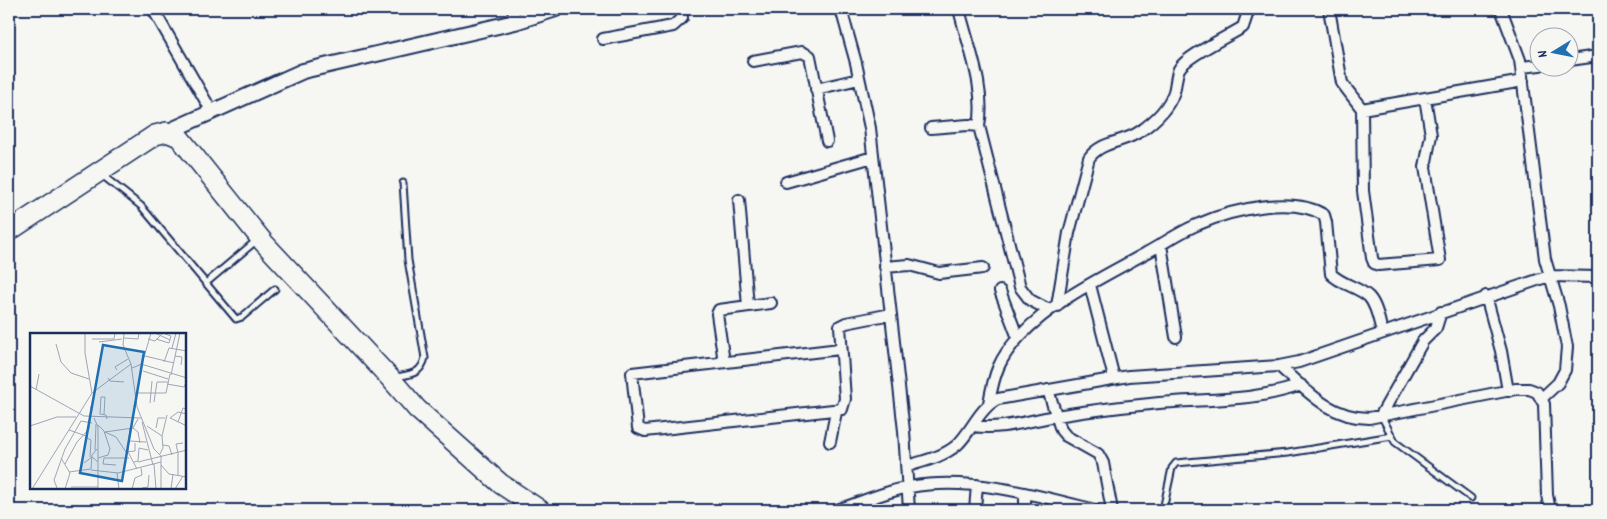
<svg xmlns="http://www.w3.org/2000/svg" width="1607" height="519" font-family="Dekko,sans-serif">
  <rect width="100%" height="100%" fill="#f6f6f2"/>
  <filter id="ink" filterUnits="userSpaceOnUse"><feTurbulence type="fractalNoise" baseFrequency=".02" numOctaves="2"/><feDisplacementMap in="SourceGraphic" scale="10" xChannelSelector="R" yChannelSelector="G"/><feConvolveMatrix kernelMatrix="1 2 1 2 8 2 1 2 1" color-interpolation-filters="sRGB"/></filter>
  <g filter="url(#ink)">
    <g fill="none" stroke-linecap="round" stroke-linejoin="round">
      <g stroke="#1b2f5e" stroke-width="9">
        <path id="lane" d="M102,175l39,31 95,113 6,-2 33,-28
          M206,283l51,-43
          M396,377c15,-3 25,-3 29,-19l-17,-98 -5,-77
          M1381,415l14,27 76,56
          M1163,510l9,-42 4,-5 112,-10 104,-17"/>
      </g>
      <g stroke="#1b2f5e" stroke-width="14">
        <path id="street" d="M153,9l59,103
          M513,9l2,13
          M841,9l15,54 14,65 34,303 5,79
          M959,9c9,37 27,79 20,117l41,161 10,13 19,10
          M1329,9l13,74 20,26 1,82 9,67 2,5 4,2 62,-5 -15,-93 6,-32 -6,-37
          M1501,9l19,51 25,199 14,47 8,41 -2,23 -7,13 -16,15
          M603,39l70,-13 9,-8 -1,-9
          M1570,60l28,-4
          M753,61l49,-9 8,4 17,85
          M1521,67l19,-2
          M816,89l43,-10
          M1362,109l161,-28
          M931,128l37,-3 11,1
          M786,182l87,-25
          M739,200l9,106
          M1161,245l15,92
          M885,267l24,-2 30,8 44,-5
          M1090,285l24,93
          M1000,291l18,47
          M1486,296l15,55 7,40
          M1057,306l12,-73 20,-75c12,-17 34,-15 50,-26 15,-10 29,-23 35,-40 2,-7 2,-16 5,-23 7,-13 50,-33 64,-42l6,-18
          M840,349l-208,24 6,55 7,3 197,-22 3,-10 -5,-73 6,-3 45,-9
          M724,362l-7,-48 2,-4 52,-7
          M1279,366c27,24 51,52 90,52l147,-29h13l8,3 7,12 3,91 3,15
          M1048,390l13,40 5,6 32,18 5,9 9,47
          M989,403c5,-29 10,-45 31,-67 34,-36 83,-59 126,-83 17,-9 35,-22 53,-29 32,-14 93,-29 125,-9l2,7 5,52c11,11 28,13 38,23 8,9 10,24 13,35
          M1381,415l42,-74 13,-13 5,-16
          M973,426c29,4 54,-5 83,-10 31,-5 63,-9 94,-12 51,-6 101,-1 151,-19
          M830,442l6,-30
          M907,466c17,-5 36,-9 50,-21 15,-14 22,-37 41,-46l131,-23 150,-10 20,-4 250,-86 49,1
          M837,510c23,-7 48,-19 73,-23 61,-11 126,8 185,23
          M975,510l2,-25
          M1025,510v-16"/>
      </g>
      <g stroke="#1b2f5e" stroke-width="18">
        <path id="secondary" d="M167,132l136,-61 212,-49 41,-13"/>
      </g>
      <g stroke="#1b2f5e" stroke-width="22">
        <path id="highway" d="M9,231l146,-96 12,-3 12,5 85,106 126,135 27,31 84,75 39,26"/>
      </g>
      <use href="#lane" stroke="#f6f6f2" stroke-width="5"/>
      <use href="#street" stroke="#f6f6f2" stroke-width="10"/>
      <use href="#secondary" stroke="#f6f6f2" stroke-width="14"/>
      <use href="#highway" stroke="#f6f6f2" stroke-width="19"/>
    </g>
  </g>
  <g transform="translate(30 333)">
    <rect width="156" height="156" fill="#f6f6f2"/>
    <path fill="none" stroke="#9ea6b7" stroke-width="1" d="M55,0v20l7,40M125,0l15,7M94,5l14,1 1,-6M62,6h22l1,-6M118,6l7,2 8,-8 8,3 -2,7 -13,-4M69,9l23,-3M26,11l5,18 10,11 18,6M142,15l4,-15M115,23l29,7M145,23l7,1 -1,8M134,29l5,-14 18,3M101,31l6,43 17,42 7,7v33M111,31l46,14M102,35l10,-4 9,-31M87,37l-2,-3 13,-8M113,38l25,8M141,42l9,-42M78,45l2,3 14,1M137,51l17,3 3,-6M0,53l54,30 57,2M6,57l3,-16M105,60h31l4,-19M124,69l3,-20h11M120,70l2,-22M74,81l1,-17h-4l-1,17 6,1 1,4M157,81l-9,-2 -8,6 17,8M64,85l4,9v62M112,89l11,43M148,89l5,-14 4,1M68,92l6,6 6,18 -2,6 -10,3M0,93l27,-9h19M117,93l15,10 1,12 -3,6M103,95l5,4 2,11M126,95l2,-10h7M39,97l17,6M75,99l11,5 10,15 9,-1v-8M75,99l28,-4 5,-9M132,103l5,-21M55,104l6,3 -1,17M100,108l16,1M133,112l6,1 3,9M65,117l1,-26M98,119l2,-23M98,119l9,17M148,120l-2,-9 7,-1M31,125l9,15 -5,16M104,129l4,-1 1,-13 9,2M108,129l49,-12M54,130l8,-6 6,5M35,131l12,-22 12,-13 2,-23M124,131l2,25M86,132l-13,-1 1,-6h25M131,132l8,9 18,3M61,137l27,3 43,-11M39,139l22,-3 1,-14 5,-6M87,140l2,16M148,142v-22M41,154h27M27,155l-3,-8 11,-31 16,-28 11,2M112,155l6,-1 1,-12M2,156l60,-96 39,-29 -8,-19 1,-12M102,156l3,-11 7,-3 -1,-7M141,156l2,-15M145,156l8,-13"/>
    <path fill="#1f6fb2" fill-opacity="0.15" stroke="#1f6fb2" stroke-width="2.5" d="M73,12l41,7 -22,129 -42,-8z"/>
    <rect width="156" height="156" fill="none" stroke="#1b2f5e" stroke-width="2.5"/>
  </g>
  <rect width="1607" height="519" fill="none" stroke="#f6f6f2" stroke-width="30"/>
  <rect x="15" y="15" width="1577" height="489" fill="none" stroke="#1b2f5e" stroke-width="2" filter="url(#ink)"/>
  <g transform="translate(1554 52) rotate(260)"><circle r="24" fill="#f6f6f2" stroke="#9ea6b7"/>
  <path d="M0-4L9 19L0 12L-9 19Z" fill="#1f6fb2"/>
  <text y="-8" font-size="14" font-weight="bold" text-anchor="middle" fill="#1b2f5e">N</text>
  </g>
</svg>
